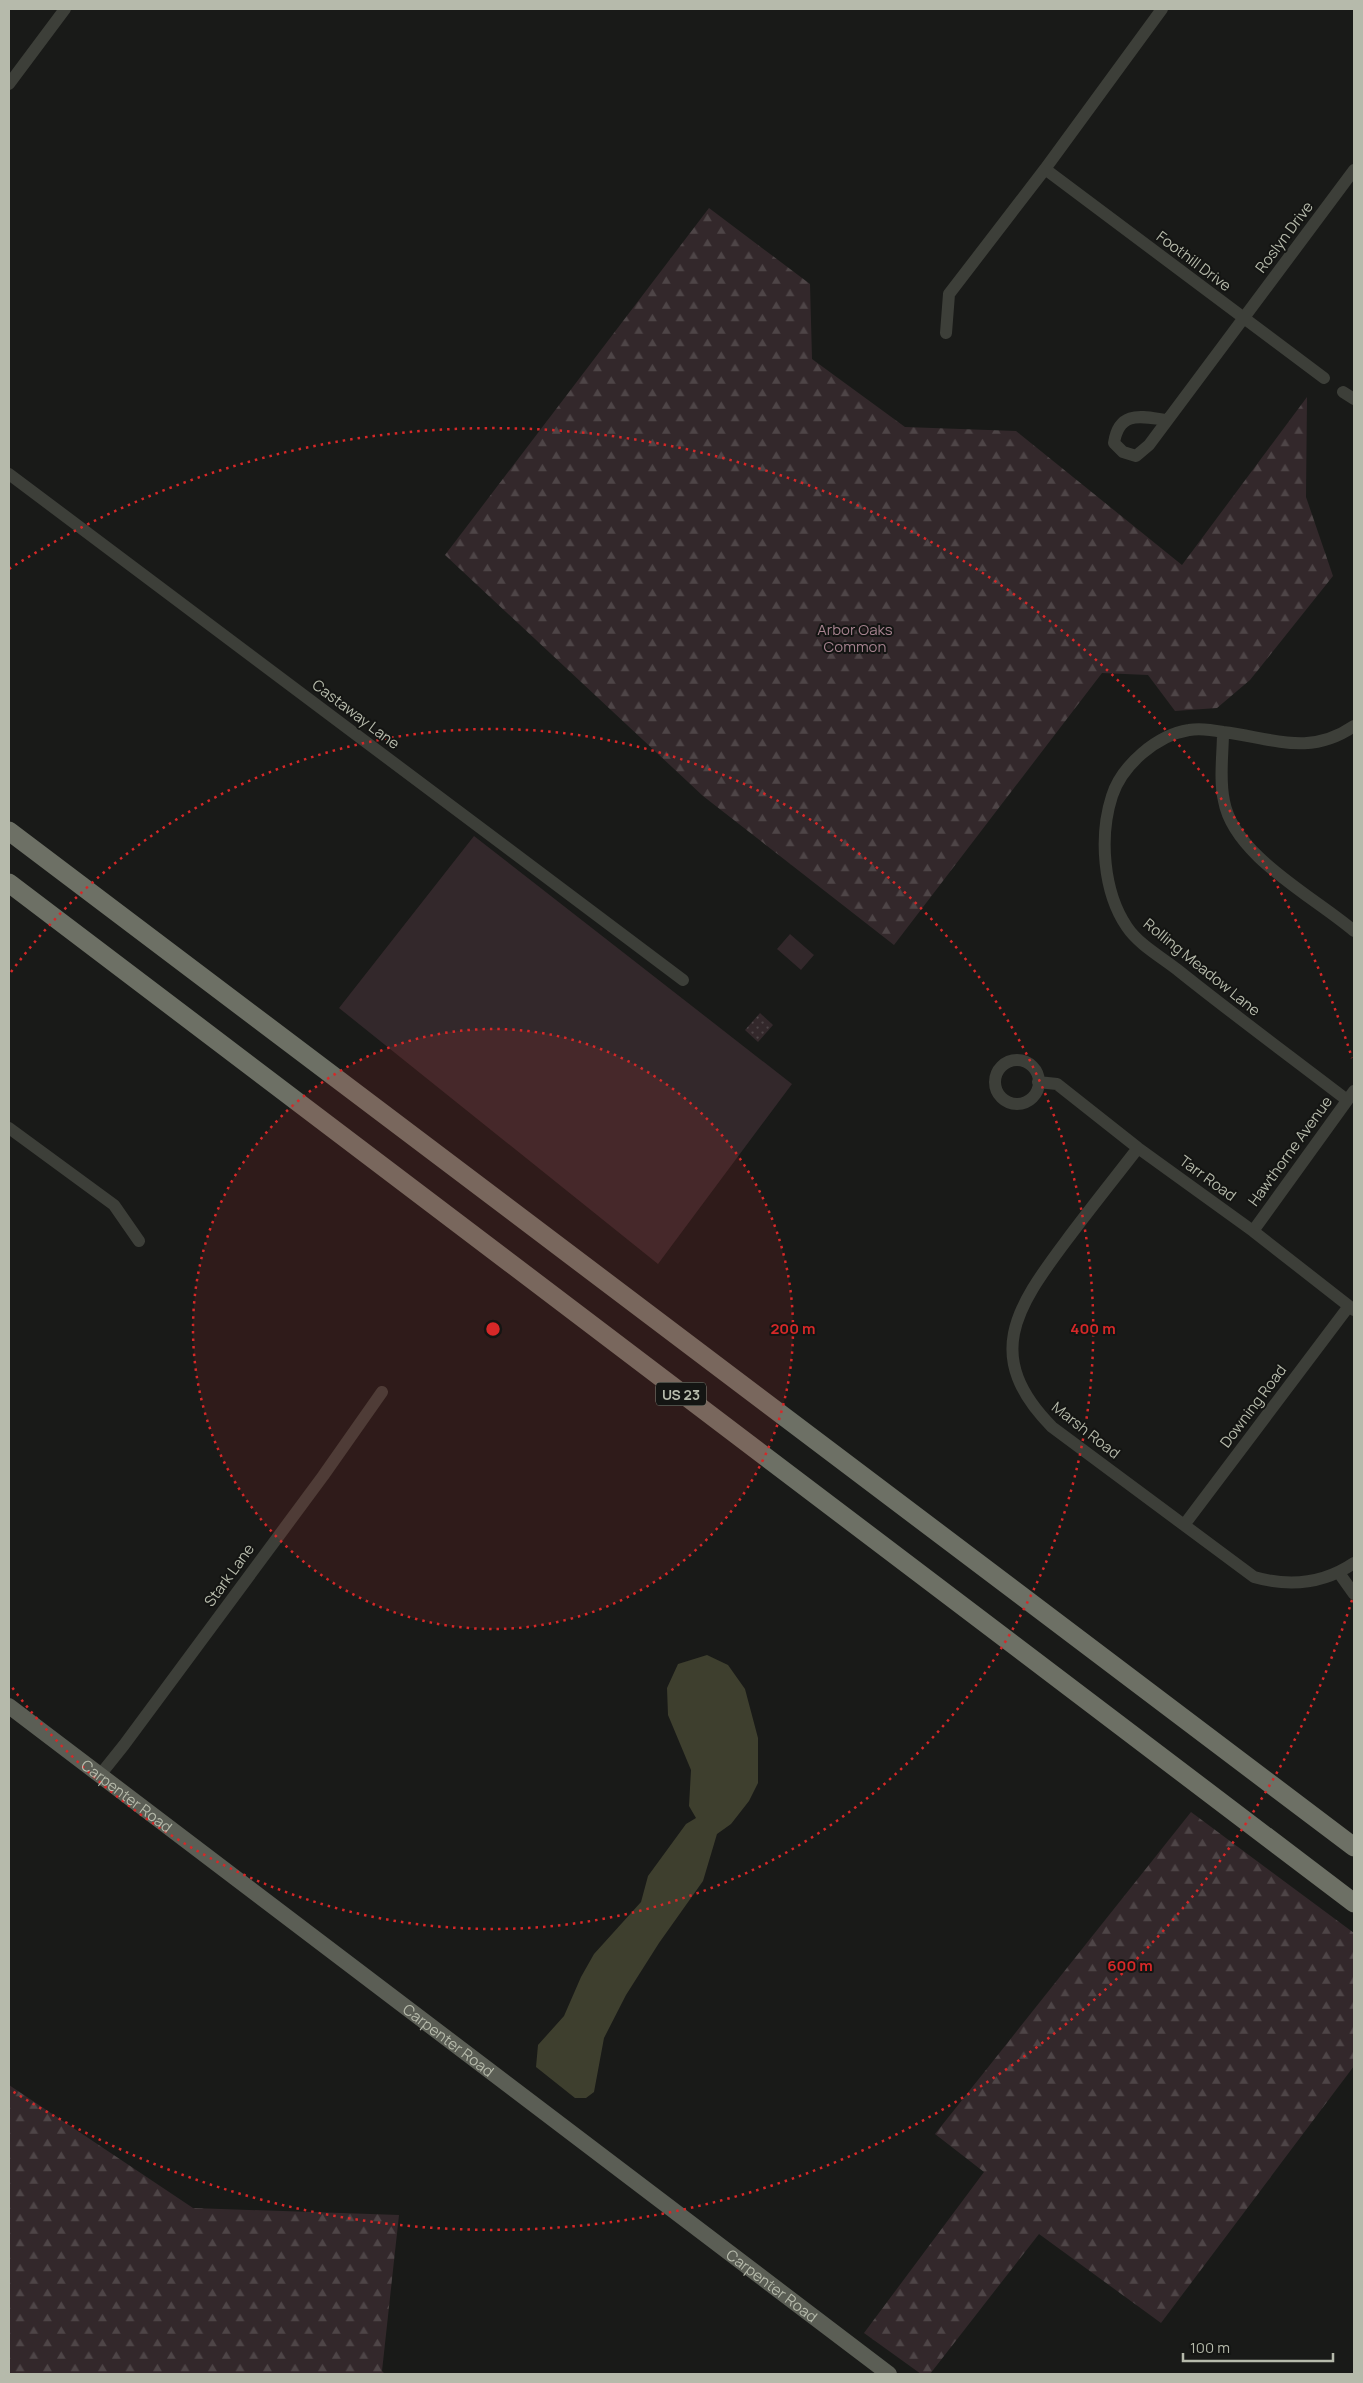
<svg xmlns="http://www.w3.org/2000/svg" width="1363" height="2383" font-family="Manrope,sans-serif">
  <defs>
    <pattern id="forest-firs" width="22" height="20" patternUnits="userSpaceOnUse" patternTransform="scale(1.25)"><rect width="22" height="20" fill="#33282b"/><path d="M5 1l3.5 6h-7zM16 11l3.5 6h-7z" fill="#4e4547"/></pattern>
    <pattern id="garden-dots" width="8" height="8" patternUnits="userSpaceOnUse" patternTransform="scale(1.25)"><rect width="8" height="8" fill="#33282b"/><path d="M2 2h.1M6 6h.1" fill="none" stroke="#4e4547" stroke-width="1.8" stroke-linecap="round"/></pattern>
  </defs>
  <rect width="100%" height="100%" fill="#191a18"/>
  <path fill="#33282b" d="M474,836l318,248 -134,180 -319,-256z
    M790,934l24,21 -13,15 -24,-21z"/>
  <path fill="url(#forest-firs)" d="M709,208l101,76 2,75 93,68 111,4 166,134 125,-168 -1,100 27,79 -83,104 -33,28 -42,3 -27,-36 -46,-2 -208,272 -191,-149 -258,-241z
    M1191,1812l163,121v133l-193,257 -122,-89 -109,140h-9l-57,-41 120,-161 -49,-38z
    M9,2085l184,123 206,7 -17,156 3,3h-376z"/>
  <path fill="url(#garden-dots)" d="M760,1013l13,12 -15,17 -13,-12z"/>
  <path fill="#3e3f2e" d="M707,1655l21,10 17,24 13,49v45l-9,18 -18,23 -14,10 -14,47 -44,62 -33,52 -22,43 -10,54 -8,6h-11l-39,-31 2,-22 26,-29 17,-39 13,-23 47,-52 7,-26 38,-52 10,-6 -7,-12 2,-36 -23,-55 -1,-27 11,-24z"/>
  <g fill="none" stroke-linecap="round" stroke-linejoin="round">
    <path stroke="#3d3f39" stroke-width="12" d="M9,84l56,-75
      M1045,169l279,209
      M946,333l3,-39 96,-125 117,-160
      M1343,392l11,7
      M1167,420c-24,-3 -48,-11 -53,23l9,9 13,4 13,-11 205,-275
      M9,474l674,506
      M1223,732c0,22 -4,47 1,69 10,55 89,95 130,130
      M995 1082a22 22 0 1 1 44 0a22 22 0 1 1-44 0Z
      M1038,1082l19,2 81,64 115,83 101,79
      M1347,1100c-56,-43 -113,-85 -168,-129 -16,-13 -40,-26 -52,-44 -24,-35 -28,-91 -15,-131 10,-31 45,-61 77,-66 11,-2 24,0 34,2 49,6 86,25 131,-6
      M9,1128l105,77 25,36
      M1138,1148c-24,31 -49,62 -72,93 -51,68 -83,116 -14,186l202,150c35,10 69,7 100,-14
      M1253,1231l101,-140
      M1184,1525l165,-219
      M1339,1573l15,21
      M100,1775l24,-30 199,-269 59,-84"/>
    <path stroke="#5b5e55" stroke-width="16" id="s1" d="M9,1706l880,668"/>
    <path stroke="#6d7065" stroke-width="19" d="M9,831l1345,1016
      M9,883l1345,1020"/>
  </g>
  <circle cx="493" cy="1329" r="300" fill="#d62828" fill-opacity=".12"/>
  <g fill="none" stroke="#d62828" stroke-width="2.5" stroke-dasharray="2.5 5">
    <circle cx="493" cy="1329" r="300"/>
    <path d="M11 972A600 600 0 1 1 11 1686"/>
    <path d="M1352 1600A901 901 0 0 1 9 2089M9 569A901 901 0 0 1 1352 1058"/>
  </g>
  <g text-anchor="middle" dominant-baseline="central" stroke-width="4" stroke-linejoin="round" paint-order="stroke">
    <rect fill="#141513" stroke="#85887d" stroke-width="1" x="656" y="1382.5" width="50" height="23" rx="4"/>
    <g font-size="14" font-weight="bold" fill="#b6baab">
      <text x="681" y="1394">US 23</text>
    </g>
    <g font-size="15" fill="#b6baab" stroke="#141513">
      <text transform="translate(1284 237) rotate(-53)">Roslyn Drive</text>
      <text transform="translate(1194 261) rotate(37)">Foothill Drive</text>
      <text transform="translate(356 714) rotate(37)">Castaway Lane</text>
      <text transform="translate(1202 967) rotate(39)">Rolling Meadow Lane</text>
      <text transform="translate(1290 1151) rotate(-54)">Hawthorne Avenue</text>
      <text transform="translate(1208 1178) rotate(36)">Tarr Road</text>
      <text transform="translate(1253 1406) rotate(-53)">Downing Road</text>
      <text transform="translate(1086 1430) rotate(38)">Marsh Road</text>
      <text transform="translate(229 1575) rotate(-54)">Stark Lane</text>
      <text stroke="none"><textPath href="#s1" startOffset="148">Carpenter Road</textPath></text>
      <text stroke="none"><textPath href="#s1" startOffset="552">Carpenter Road</textPath></text>
      <text stroke="none"><textPath href="#s1" startOffset="958">Carpenter Road</textPath></text>
    </g>
    <g font-size="15" fill="#a5828e" stroke="#141513">
      <text x="855" y="629">Arbor Oaks<tspan x="855" dy="17">Common</tspan></text>
    </g>
  </g>
  <circle cx="493" cy="1329" r="8" fill="#d62828" stroke="#141513" stroke-width="2.5"/>
  <g font-size="15" text-anchor="middle" font-weight="bold" fill="#d62828" stroke="#141513" stroke-width="4" stroke-linejoin="round" paint-order="stroke">
    <text x="793" y="1334">200 m</text>
    <text x="1093" y="1334">400 m</text>
    <text x="1130" y="1971">600 m</text>
  </g>
  <rect width="1363" height="2383" fill="none" stroke="#b6baab" stroke-width="20"/>
  <path d="M1183 2353v8h150v-8" fill="none" stroke="#b6baab" stroke-width="2.5"/>
  <text x="1190" y="2353" font-size="15" fill="#b6baab" stroke="#141513" stroke-width="4" paint-order="stroke">100 m</text>
</svg>
